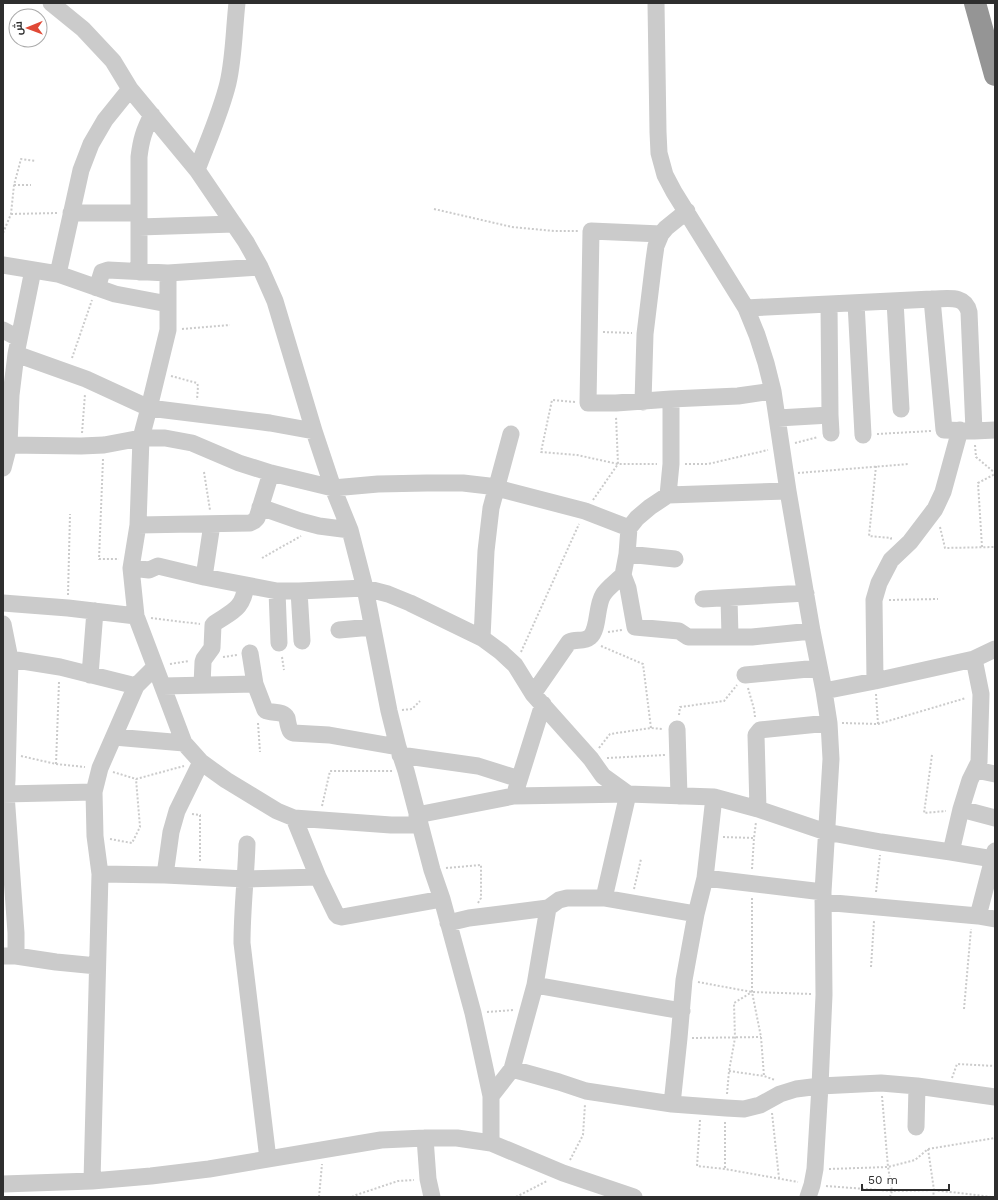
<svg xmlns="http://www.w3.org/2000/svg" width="998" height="1200" font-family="'Work Sans',Cairo,sans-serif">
  <rect width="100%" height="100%" fill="#fff"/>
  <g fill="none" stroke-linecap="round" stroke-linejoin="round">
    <path stroke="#cbcbcb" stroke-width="2" stroke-dasharray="2 2" stroke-linecap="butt" d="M14,185h17
      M434,209l78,18 42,4h24
      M11,214l47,-1
      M3,233l8,-19 3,-29 7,-26 15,2
      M182,329l48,-4
      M603,332l29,1
      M72,358l20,-58
      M171,376l26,7 1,3 -1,14
      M575,402l-23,-2 -11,52 36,3 41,9h39
      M82,433l3,-39
      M877,434l54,-3
      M795,443l23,-6
      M975,445l1,12 19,16
      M103,459l-4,100h20
      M685,464h23l60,-14
      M876,466l-7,70 22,2v2
      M204,472l6,38
      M798,473l111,-9
      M593,500l25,-36 -2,-48
      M940,527l5,21 50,-1
      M982,547l-4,-64 17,-9
      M262,558l39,-22
      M68,595l2,-81
      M889,600l49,-1
      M151,618l49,6
      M608,632l14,-2
      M601,646l42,18 8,64
      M521,652l58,-128
      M223,657l14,-2
      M282,657l2,13
      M170,664l19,-3
      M748,688l6,21 1,8
      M876,694l2,30
      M402,710l10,-1 8,-8
      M679,715l1,-8 44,-6 13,-16
      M258,723l2,29
      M842,723l36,1 88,-26
      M599,748l11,-14 41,-6 12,1
      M932,755l-8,58 22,-2
      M21,756l35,8 29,3
      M607,758l58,-3
      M56,764l3,-82
      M113,772l23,7 48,-13
      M322,806l8,-35h62
      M192,814l8,1v47
      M723,837l31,1
      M110,839l22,4 8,-16 -4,-48
      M446,868l35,-3v33l-3,5
      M752,869l2,-31 2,-16
      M634,889l7,-30
      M876,892l4,-37
      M752,898v94l9,45 3,39
      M871,967l3,-46
      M698,982l54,10 59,2
      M964,1009l7,-80
      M487,1012l27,-2
      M692,1038l69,-1
      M729,1071l35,5 11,4
      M952,1078l5,-14 38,2
      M727,1094l2,-23 6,-33 -1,-35 18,-11
      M882,1096l6,71 4,24 -2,6
      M772,1113l7,65
      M700,1120l-3,46 28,3 73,13
      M928,1149l6,41 -1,7
      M570,1160l13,-25 2,-31
      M725,1168v-46
      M829,1169l59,-2 27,-7 13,-11 67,-11
      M826,1186l66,5 42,-1 58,7
      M319,1197l3,-33
      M352,1197l4,-2 42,-14 16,-1
      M516,1197l31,-16"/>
    <path stroke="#cbcbcb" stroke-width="17" d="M51,3l32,26 30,32 17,28 67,81 49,72 14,25 15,34 39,130 19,57 17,42 15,58 24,123 9,36 8,24 26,99 10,29 31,114 18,83v47
      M656,3l2,129 1,21 6,22 9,17 72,116 11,27 9,28 7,28 15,100 24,140 12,60 5,32 2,36 -8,133 1,103 -4,91 -5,83 -3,16 -4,12
      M197,170c10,-27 24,-58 31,-87 6,-26 6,-54 9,-80
      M71,213h68
      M139,227l95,-3
      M661,234l-70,-3 -3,172h28l55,-4 67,-3 35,-5
      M3,265l55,9 57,20 53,10
      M139,272v-115c2,-17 5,-27 13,-42
      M168,273v57l-19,78 -8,30 -3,87 -7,43 5,48 48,127 17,19 25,18 51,31 17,7 97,7h29
      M58,274l23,-104 10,-26 14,-24 25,-31
      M97,288l5,-16 6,-2 60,3 92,-6
      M932,299l12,131 30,1 21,-1
      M895,301l6,108
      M856,303l7,132
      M829,304l1,111 1,18
      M746,308l186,-9c15,0 33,-5 37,13l5,119
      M3,330l15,8
      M16,354l70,25 63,29 121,15 44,8
      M643,402l2,-68 9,-74 2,-14 5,-12 5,-6 21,-17
      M778,418l52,-3
      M9,445l72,1 23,-1 37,-7h24l27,5 47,20 32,10 62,15 45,-4 49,-1h36l26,3 96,25 44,17
      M3,468l6,-23 2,-50 5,-41 17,-84
      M788,491l-120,4 -18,12 -13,11 -8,10 -2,26 -4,21 5,13 7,39 44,4 9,6h64l60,-6
      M668,495l3,-31v-65
      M260,507l40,14 19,5 31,4
      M138,525l112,-2 4,-2 3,-3 14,-45
      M627,554l48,5
      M131,568l18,2 9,-4 46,11 73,14h22l66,-3 23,6 22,9 72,35 19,14 14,13 18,29 58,65 12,17 25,18
      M204,577l8,-53
      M277,591l2,52
      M299,591l3,50
      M729,598l1,38
      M703,599l103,-6
      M3,603l65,5 68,8
      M3,624l7,35 -3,121 -1,14 10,139v23
      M339,630l33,-3
      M482,638l4,-87 5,-43 20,-74
      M250,653l5,31 10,26c7,4 18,0 22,8 1,5 1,9 4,14l2,1 36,2 69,12
      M10,659l50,8 76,19
      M90,675l5,-64
      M745,675l74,-7
      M875,681l-1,-81 5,-17 12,-23 19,-18 25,-33 8,-17 17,-62
      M202,685l1,-23 1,-3 8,-11 1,-23 2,-2c18,-12 28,-14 31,-38
      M163,686l92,-2
      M824,691l51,-10 99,-22 21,-10
      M533,694l36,-52c7,-3 15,0 21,-5 9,-8 6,-31 13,-42 4,-7 14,-14 20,-20
      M677,729l2,67
      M114,737l70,6
      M400,755l78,11 41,13
      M976,770l19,4
      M516,790l27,-86
      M3,794l91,-2
      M758,809l-2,-74 4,-5 69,-7
      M961,809l34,9
      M417,815l97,-19 114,-2 86,3 44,12 68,23 55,10 70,10 42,7
      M294,818l24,59 18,37 2,2 4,1 100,-18
      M247,844c-1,33 -5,65 -5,99l26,216
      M951,852l10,-43 9,-29 9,-18 2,-68 -7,-35
      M100,874l65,1 81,4 72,-2
      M165,875l6,-43 6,-21 24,-49
      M705,878l118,14
      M604,898l24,-104
      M823,902l155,14 17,3
      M978,916l17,-65
      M448,923l21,-5 79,-10 11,-8 8,-2h37l92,16
      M3,956h13l40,6 41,4
      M535,985l147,26
      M512,1069l47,13 27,9 86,13 54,4 18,1 16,-4 20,-11 16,-5 24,-3 61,-3 36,3 78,11
      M491,1096l21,-27 23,-84 13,-77
      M672,1104l7,-66 5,-58 12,-66 9,-36 9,-81
      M916,1127l1,-41
      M425,1138l3,41 4,18
      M92,1181l8,-307 -5,-38 -1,-44 6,-24 36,-82 19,-19
      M3,1184l89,-3 59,-5 58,-7 172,-29 44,-2h32l34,5 72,30 71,24"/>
    <path stroke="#959595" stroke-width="22" d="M975,3l20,72"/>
  </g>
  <rect width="998" height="1200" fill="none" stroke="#2e2e2e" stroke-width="8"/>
  <g transform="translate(28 28) rotate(269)"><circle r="19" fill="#ffffff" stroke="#ababab"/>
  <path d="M0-3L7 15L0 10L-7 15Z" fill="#e04936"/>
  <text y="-6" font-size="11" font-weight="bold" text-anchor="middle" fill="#2e2e2e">ش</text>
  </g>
  <path d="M862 1184v6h87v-6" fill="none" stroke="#2e2e2e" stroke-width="2"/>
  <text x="868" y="1184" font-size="12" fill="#2e2e2e" stroke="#ffffff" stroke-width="3" paint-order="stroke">50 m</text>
</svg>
